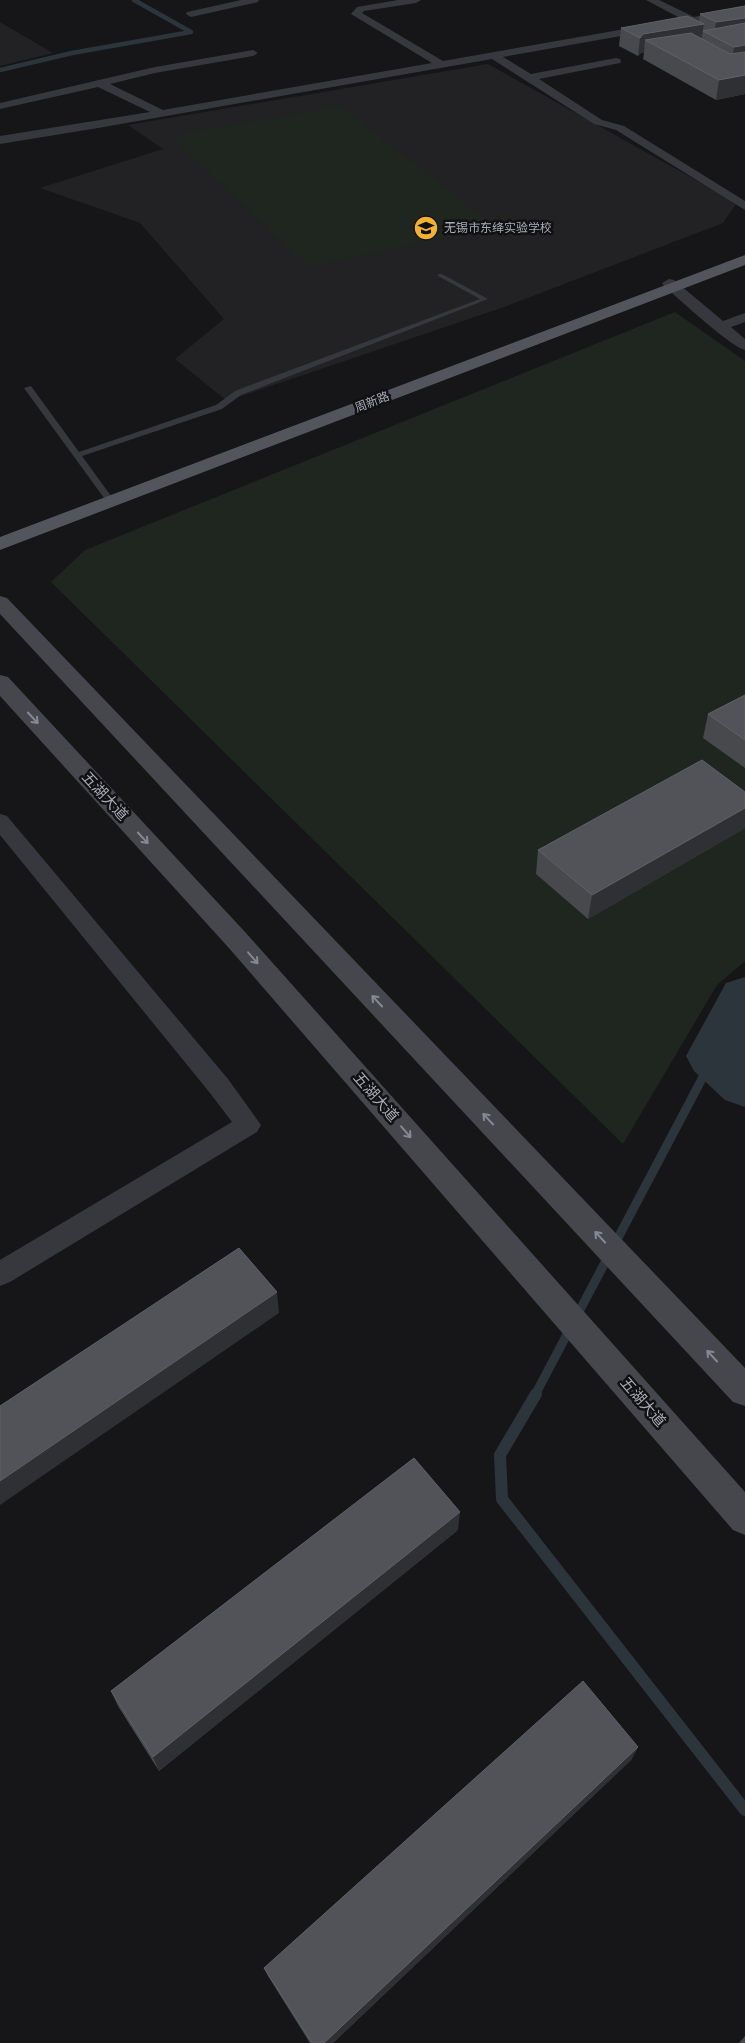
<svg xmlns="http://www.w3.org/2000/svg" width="745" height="2043" font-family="'DejaVu Sans','Noto Sans SC',sans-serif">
  <rect width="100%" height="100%" fill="#161618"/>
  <path fill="#222225" d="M0,22l53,31 -53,13z
    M488,64l249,139 -14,20 -216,83 -280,95 -52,-42 49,-40 -84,-96 -100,-35 123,-39 -35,-24z"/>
  <path fill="#1e261f" d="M340,106l157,121 -189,40 -137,-131z
    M675,312l70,49v600l-28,24 -94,159 -572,-562 34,-32z"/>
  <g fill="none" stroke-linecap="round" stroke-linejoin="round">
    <path stroke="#2c353c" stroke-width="4.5" d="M0,70l72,-17 119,-21 -57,-32"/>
    <path stroke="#2c353c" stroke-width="9" d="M535,1395l179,-339"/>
    <path stroke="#2c353c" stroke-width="12" d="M536,1394l-36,61 2,44 243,311"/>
    <path fill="#2c353c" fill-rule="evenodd" d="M745,977v130l-20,-7 -31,-29 -8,-15 40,-73z"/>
    <path fill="#37383d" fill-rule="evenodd" d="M438,274h4l46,25 -247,96 -19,14 -140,47 29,40 -1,2h-6l-80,-110 7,-2 48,66 137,-47 19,-14 245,-92 -42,-23z"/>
    <path fill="#37383d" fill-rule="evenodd" d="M241,0h18l-1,2 -67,15 -5,-3 1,-2z
      M398,0h23l-5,3 -52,8 -2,2 81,48 239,-42 -36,-19h13l35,17 51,-9v6l-242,43 28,17 85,-16 4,1 1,2 -1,2 -81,16 63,41 22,6 121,75v9l-129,-80 -22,-6 -102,-65 -394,69 -98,16v-8l150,-24 -52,-25 -98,22v-6l155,-36 98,-17 5,3 -5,3 -98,17 -45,11 53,26 269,-47 -81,-49 6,-7z
      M669,279l5,1 49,41 22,-8v9l-14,5 14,12v11c-14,-3 -66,-51 -81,-64l-2,-3z
      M0,814l7,2 221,263 33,46 -4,7 -247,150 -10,4v-26l232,-138 -22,-29 -210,-258z"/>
    <path fill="#45474d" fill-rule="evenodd" d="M0,596l7,2 738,770v38l-12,-4 -733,-788z
      M0,675l8,2 238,256 499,559v43l-12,-5 -505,-583 -228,-251z"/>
    <path fill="#53555c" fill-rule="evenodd" d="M745,255v10l-745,285v-13z"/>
  </g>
  <path fill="#47494d" d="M745,6v88l-29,6 -73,-41 1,-6h-3l-3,3 -19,-10 2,-18 78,-7 1,-7z
    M745,695v73l-42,-30 5,-24z
    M745,792v36l-157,91 -52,-45 2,-24z
    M458,1530l-299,241 -41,-65 -7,-15z
    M638,1747l-7,13 -298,283h-23l-42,-67 -4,-8z
    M745,2036v7h-6z"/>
  <path fill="#2f3033" d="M745,18v18h-31l2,-14z
    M704,24l-3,18 -56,-2 -1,13h-3l-3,3 2,-18 3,-4z
    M745,45v19l-14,2 3,-19z
    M745,75v19l-29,6 3,-20z
    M745,808v20l-157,91 4,-24z
    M277,1292l2,21 -279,192v-24z
    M460,1512l-2,18 -299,241 -6,-14z
    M638,1747l-7,13 -298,283h-9z"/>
  <path fill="#525359" stroke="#5f6168" d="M745,6v12l-29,4 -16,-8z
    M687,16l17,8 -61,10 -3,4 -19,-10z
    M745,23v22l-11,2 -31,-16z
    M691,33l39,21 15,-2v23l-26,5 -74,-40z
    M745,695v45l-37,-26z
    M702,760l43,32v16l-153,87 -54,-45z
    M239,1248l38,44 -277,189v-75z
    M414,1458l46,54 -307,245 -42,-66z
    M583,1681l55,66 -314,296h-12l-48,-75z"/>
  <defs><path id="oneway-shaft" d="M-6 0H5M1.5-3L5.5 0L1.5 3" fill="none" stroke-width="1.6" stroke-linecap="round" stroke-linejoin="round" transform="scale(1.25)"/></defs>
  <g stroke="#858993">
    <use href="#oneway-shaft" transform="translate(33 718) rotate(47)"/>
    <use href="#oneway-shaft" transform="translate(143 838) rotate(47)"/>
    <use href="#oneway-shaft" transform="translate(253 958) rotate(49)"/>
    <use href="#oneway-shaft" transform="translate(377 1001) rotate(-133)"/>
    <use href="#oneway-shaft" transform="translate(488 1119) rotate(-133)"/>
    <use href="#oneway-shaft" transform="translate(406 1132) rotate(49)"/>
    <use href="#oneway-shaft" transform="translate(600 1237) rotate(-133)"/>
    <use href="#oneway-shaft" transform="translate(712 1356) rotate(-133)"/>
  </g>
  <defs>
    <g id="school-disc" transform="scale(1.25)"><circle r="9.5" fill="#f2b134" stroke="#111113"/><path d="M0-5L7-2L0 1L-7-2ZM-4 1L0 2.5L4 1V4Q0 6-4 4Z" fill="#111"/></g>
  </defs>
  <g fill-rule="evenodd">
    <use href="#school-disc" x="426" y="228"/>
  </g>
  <g text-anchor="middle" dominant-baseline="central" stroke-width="5" stroke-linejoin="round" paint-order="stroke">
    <g font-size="12" fill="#a8adb8" stroke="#111113" text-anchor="start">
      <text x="444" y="228">无锡市东绛实验学校</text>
    </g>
    <g font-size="12" fill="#a8adb8" stroke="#111113">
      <text transform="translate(372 402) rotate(-21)">周新路</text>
    </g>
    <g font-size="15" fill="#a8adb8" stroke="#111113">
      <text transform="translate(105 796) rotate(47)">五湖大道</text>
      <text transform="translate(376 1097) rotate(49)">五湖大道</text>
      <text transform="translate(643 1402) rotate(49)">五湖大道</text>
    </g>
  </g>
</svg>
